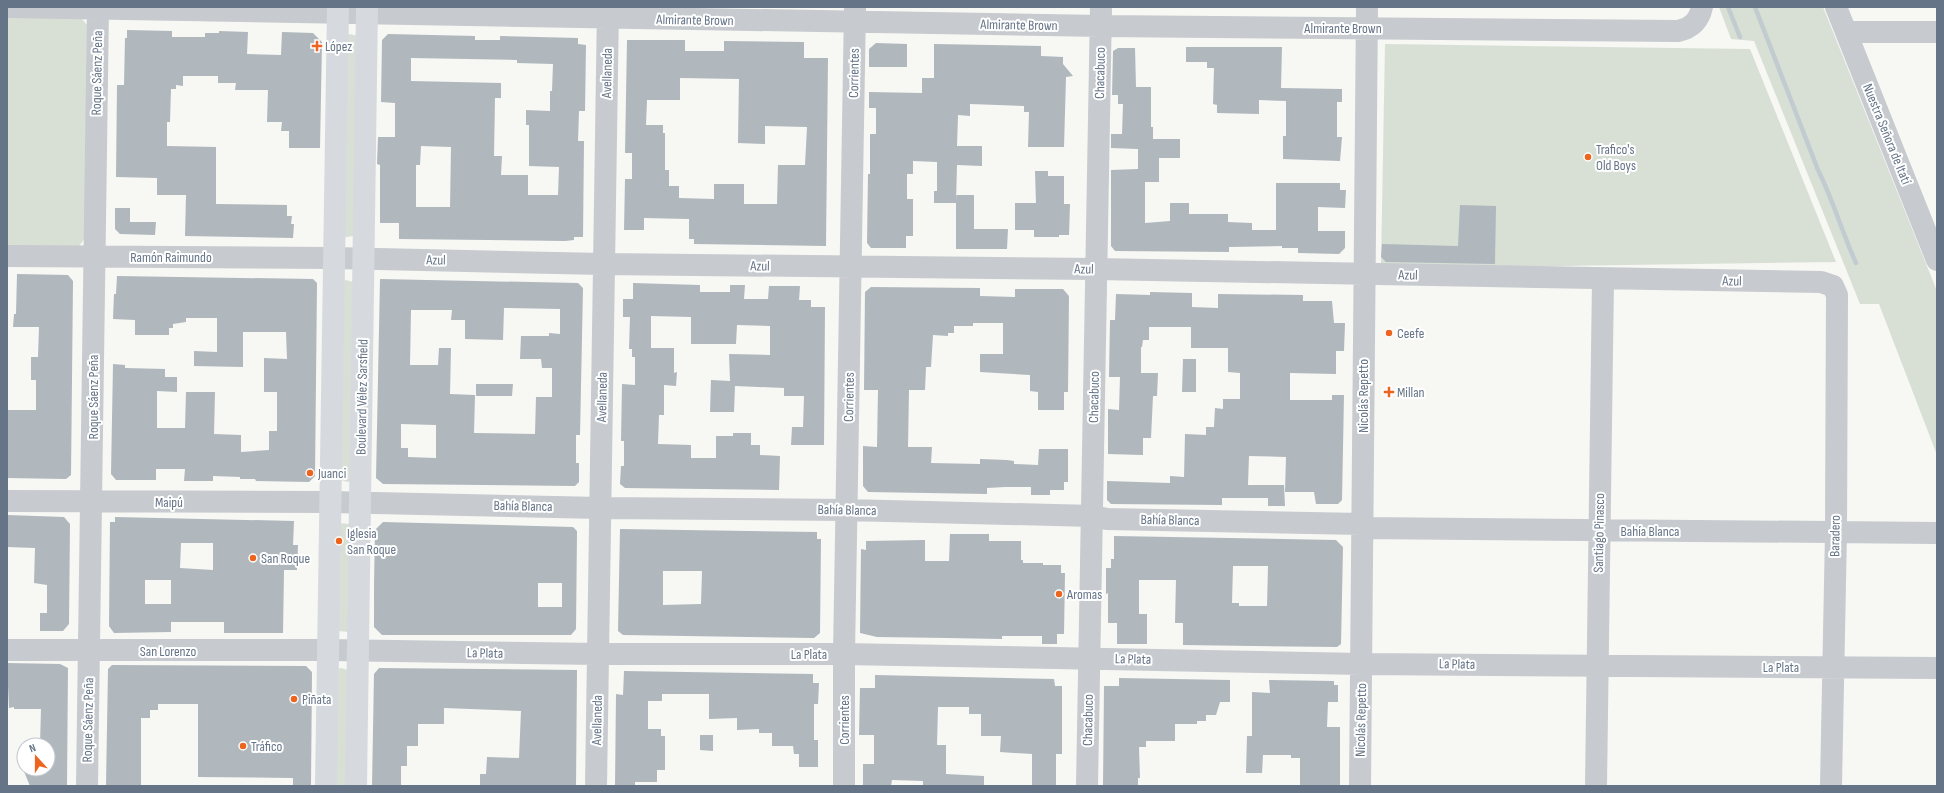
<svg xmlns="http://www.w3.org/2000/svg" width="1944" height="793" font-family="'Sofia Sans Condensed',sans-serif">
  <rect width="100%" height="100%" fill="#f7f7f4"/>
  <path fill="#d8e0d5" d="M1719,7h104l114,284v164l-58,-151h-19l-106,-263 -23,-2z
    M7,16l75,3 5,6 -2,213 -6,8 -72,7z
    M350,34l8,2 -4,200 -8,1 -2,-1 3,-201z
    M1385,44l365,5 86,213 -342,5 -113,-3z
    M346,280l7,2 -2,199 -3,1 -7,-2 3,-199z
    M340,523l9,1v108l-11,-1z
    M341,668l7,2 1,116h-15l4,-117z"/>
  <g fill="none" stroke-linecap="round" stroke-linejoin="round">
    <path stroke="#c1cbd0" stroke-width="4.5" d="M1728,7l12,30
      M1755,7l63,163c15,30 24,62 38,93"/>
  </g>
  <path fill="#b0b7bd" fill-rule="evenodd" d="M127,30l45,1v6h33v-4h14v-2l29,1 -1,22 34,1 1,-23 31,1 9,9 -2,106h-31v-17h-8l1,-9h-15l1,-32h-33l1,-7h-18v-7h-35v10l-7,-1v4h-5l-1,33h-3v24l49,1v57l71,1v11h5l-1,8h3l-1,14 -108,-2 1,-41h-29v-17l-41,-1 1,-92h7l1,-47h2z
    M388,34l87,2v4h25v-4l78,2v6l8,1 -1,66h-6l-1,30h6l-1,96h-9v3l-9,1 -166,-2v-16h-19v-58l-3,-1 1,-27h17v-34l-14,-1 1,-62zM411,58l106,2v3l36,1 -1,27h-2v20l-24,-1v15h3v41l30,1 -1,28h-30v-20h-27l1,-19h-8l1,-58h6v-15l-90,-2zM421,146l30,1 -1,60h-34v-42h4z
    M627,40h58v11h39v-10l80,1v16h24l-2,188 -132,-2v-5h-5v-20l-45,-1v12h-20l1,-51h7v-26h-7zM680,78l59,1 -1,64 27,1v-18l42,1 -2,38h-27l-1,39h-33v-20h-30v15l-35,-1v-12h-10v-16h-4v-37h-2v-8h-17l1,-25h33z
    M876,43l31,1v23h-38v-18z
    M934,44l107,2v10l22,1v7l10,12 -7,1 -2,70h-36l1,-35h-5v-6l-54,-2v12l-12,-1 -1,31h25v20l-25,-1 -1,38h-22v-12h3v-29l-24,-1v13h-6v25h6v37h-7v12h-35l-4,-5 1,-69h2v-40h6v-26h-7v-16l53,1v-15h12z
    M1186,47h96l-1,41 61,1v13h-5v35h5l-2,24 -57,-2v-23h3v-35l-27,-1v14l-42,-1v-8l-4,-1 1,-36h-7v-6h-21z
    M1118,48h17l1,39h15v40h2v12h27v19h-21v24h-14v41l25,-2v-18h19v11h39v8l24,1v7h24v-47h64v7h6l-1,18 -27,-1v24h27v17l-6,6 -41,-1v-5h-16v-2l-53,1v5l-114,-1 -4,-5v-76l27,-1v-20l-27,-1v-14h11l1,-30h-5v-9h-6l1,-44z
    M1035,171h13v5h16v28h6l-1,31h-10v2h-25v-7h-19v-27h21z
    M956,195h18v34h34l-1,20h-51z
    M1460,205l36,1 -1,58 -109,-2 -5,-5 1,-13 76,2z
    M115,208h15v14h26l-1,13 -35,-1 -5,-5z
    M17,274l51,1 5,6 -2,194 -5,4 -59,-1v-68h29v-30h-5v-23h7l1,-30h-26l1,-13h2z
    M117,276l196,3 4,4 -2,193 -6,6 -53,-1 -1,-2h-15v-2l-27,-1v5h-29l1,-12h-29v11h-40l-5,-6 2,-110 12,1v3l40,1v8h12v15l-20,-1v37h28l1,-36h29l-1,42 27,1v17l28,-2v-19h8v-39h-13v-34l23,1 -1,-27h-43v35l-49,-1v-15l23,1v-34h-31v4l-13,2v4h-4v7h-34v-15l-22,-1 1,-25h2z
    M380,279l198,4 5,5 -3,147h-4v28h3v19l-4,4 -192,-2 -7,-6zM504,308l56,1v25l-11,-1v3h-28l-1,23h21l1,9h10v29h-16l-1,37 -61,-1 1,-38 -25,-1 1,-46h-12l-1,17h-28l1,-55h41l-1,10h14v19l38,1zM401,424l35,1v33l-28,-1v-9h-7z
    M633,283l67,2v7h30v-7h15l-1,14h24l1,-13h31l-1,14h12v7h14l-1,138h-33l1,-18h11l1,-31h-20v-8l-49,-2 -1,26h-24l1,-32 19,1 -1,-27 41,1v-29l-33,-1 -1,19h-45v-27l-40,-1v32h23v25l3,-1 -1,14 -12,-1v30h-5l-1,29 33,1v13h25v-22h17v-3h18v12h9v10l20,1 -1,34 -154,-2 -5,-4 1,-18h3v-25h-3l1,-57 13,1v-28h-3v-8h-3l1,-32h-7v-18h10z
    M871,287l109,1v8l35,1v-8h48l6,7 -1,96h-4v18h-26v-18l-8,-1v-16l-50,-3v-18h23v-31h-30v3h-19v7h-6v3l-15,-1 -2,32h-5l-1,23h-16l-1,57h24l-1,16 49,1v-5l27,1 7,1v3l24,1 1,-16h29v33h-4v8h-14v5h-19v-8h-26l-18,1v6l-119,-2 -5,-6v-40l14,1 1,-57h-14l1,-98z
    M1150,292l42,1v14l26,1v-14l85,1v6h29l2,22h11l-1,28h-8v23l-46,-1v27h42v-5h12l-2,105 -4,4h-22l-2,-12h-29l1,-35 -37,-1 -1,29h36l1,21h-17v-8h-46v7l-111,-1 -4,-4v-19l63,2v-7l14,1 1,-43 21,1v-8h8l1,-19 8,1v-10h17v-26l-12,-1v-24h-37v-21h-42v13h-6l-1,7h-1v26h17l-1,23h-4l-2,42h-8v17l-35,-1v-45l11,1 1,-33h-11l1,-57h5l1,-26 34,1z
    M1183,359h13v33h-14z
    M476,384h37l-1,12h-36z
    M7,515l57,2 6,7 -1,100 -6,7h-23v-18h7v-28l-13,-2 1,-35 -28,-1z
    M115,517l179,4 -1,24h5l-1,25h-13l-1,63h-59v-11h-53v10l-57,1 -5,-7 1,-104h5zM181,543h32v27l-33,-2zM145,580h26v24h-26z
    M383,522l190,5 4,4 -1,98 -5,6h-189l-8,-8v-43l1,-54zM538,583h24v24h-24z
    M620,529l197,3v7h4l-1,94 -6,5 -191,-3 -5,-4zM663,571h39l-1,33 -38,1z
    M950,534h39v7h32v19h2v3h20v2h18v8h4l-1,61h-7v10h-15v-8h-40v3l-54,-1 -71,-1 -17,-4 1,-84 5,1v-9l59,-1v21h24z
    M1114,536l222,4 7,7 -2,97 -4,3 -154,-2v-22h-8l1,-43h-37v34h8v30h-30v-21h-9v-30l-2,1v-26h5v-9h3zM1233,566h35l-1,40h-28v-3h-7z
    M7,663l53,1 8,4 -1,118h-37l-7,-17h25v-24h-8l1,-36h-27v-2l-5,1z
    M112,665l194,1 6,6 -1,114h-18v-8l-95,-1v-73h-40v6h-8v8h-9v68h-35l2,-117z
    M379,668l198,2 -1,116h-96v-12h6l1,-17 32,1 2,-47 -77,-3v16h-26v22h-11v20h-6v20h-29l2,-112z
    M624,671l189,3v9h6l-1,21h-4v36h4v27h-19v-13h-5l-1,-8h-21v-13h-13v-4l-22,1v-12l-28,1v-25h-47v7h-14v28h13v7h4v34h-8v12h-22v4h-20l1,-92 7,1z
    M875,675l179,4 1,7h7v68h-6v32h-24v-32l-32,-2 1,-16h-20v-22h-12v-7h-31l-1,38h9v29l38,2v10l-61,-1v-4l-31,-1 -1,6h-28v-22h11v-29h-15l1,-47h15z
    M1119,678l111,2v22h-10l-4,13h-10v6h-9v3h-22v17h-29v6h-7l1,31h-2v8h-35l1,-100h15z
    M1269,680l65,1v4h4v17h-10l-1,25h13v59h-40v-28h-9v-3h-28l-1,18h-16l1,-37h5v-44l18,1z
    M700,735h13v16l-13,-1z"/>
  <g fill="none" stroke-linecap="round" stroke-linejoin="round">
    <path stroke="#c7cace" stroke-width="22" d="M7,7l1094,19 577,5c14,-3 21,-10 24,-24
      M1836,7l101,253
      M1846,32h91
      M7,256l327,2 269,6 493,5 725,13 12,4 4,9 -1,237 -5,254
      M7,501l323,1 271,6 246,2 246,6 14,3 255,5
      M1362,528l575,5
      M7,650h321l271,4h245l518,10 575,4
      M87,786l11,-779
      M596,786l12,-779
      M844,786v-132l11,-647
      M1087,786l14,-779
      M1360,786l7,-779
      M1596,786l7,-507"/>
    <path stroke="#d6dadf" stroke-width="22" d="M326,786l12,-779
      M356,786l11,-779"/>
  </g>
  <g fill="#ed641f" stroke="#fff" stroke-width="1.5">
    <path d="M315 40h4v4h4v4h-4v4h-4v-4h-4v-4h4z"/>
    <circle cx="1588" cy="157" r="4"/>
    <circle cx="1389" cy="333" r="4"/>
    <path d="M1387 386h4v4h4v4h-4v4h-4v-4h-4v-4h4z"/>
    <circle cx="310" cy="473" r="4"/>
    <circle cx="339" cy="541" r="4"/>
    <circle cx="253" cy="558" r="4"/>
    <circle cx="1059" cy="594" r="4"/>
    <circle cx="294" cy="699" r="4"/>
    <circle cx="243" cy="746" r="4"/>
  </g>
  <g text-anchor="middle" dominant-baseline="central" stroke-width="4" stroke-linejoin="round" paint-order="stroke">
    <g font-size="14" fill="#657487" stroke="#fff">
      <text transform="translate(695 20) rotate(1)">Almirante Brown</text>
      <text transform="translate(1019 25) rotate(1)">Almirante Brown</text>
      <text x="1343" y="28">Almirante Brown</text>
      <text transform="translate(97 73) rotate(-89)">Roque Sáenz Peña</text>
      <text transform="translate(607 73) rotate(-89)">Avellaneda</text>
      <text transform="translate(854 73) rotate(-89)">Corrientes</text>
      <text transform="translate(1100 73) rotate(-89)">Chacabuco</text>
      <text transform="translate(1887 134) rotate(68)">Nuestra Señora de Itatí</text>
      <text x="171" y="257">Ramón Raimundo</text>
      <text transform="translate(436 260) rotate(1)">Azul</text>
      <text transform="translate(760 266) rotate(1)">Azul</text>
      <text transform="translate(1084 269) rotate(1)">Azul</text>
      <text transform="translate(1408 275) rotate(1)">Azul</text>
      <text transform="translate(1732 281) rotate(1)">Azul</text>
      <text transform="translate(1363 396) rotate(-90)">Nicolás Repetto</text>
      <text transform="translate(93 397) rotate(-90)">Roque Sáenz Peña</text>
      <text transform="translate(362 397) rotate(-89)">Boulevard Vélez Sarsfield</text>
      <text transform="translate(602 397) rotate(-89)">Avellaneda</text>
      <text transform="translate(849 397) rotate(-89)">Corrientes</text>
      <text transform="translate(1094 397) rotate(-89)">Chacabuco</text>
      <text x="169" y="502">Maipú</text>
      <text transform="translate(523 506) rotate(1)">Bahía Blanca</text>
      <text transform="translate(847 510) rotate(1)">Bahía Blanca</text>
      <text transform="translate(1170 520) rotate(1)">Bahía Blanca</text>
      <text x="1650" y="531">Bahía Blanca</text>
      <text transform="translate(1599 533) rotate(-89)">Santiago Pinasco</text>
      <text transform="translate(1835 536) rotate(-89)">Baradero</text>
      <text x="168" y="651">San Lorenzo</text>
      <text transform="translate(485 653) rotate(1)">La Plata</text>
      <text x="809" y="654">La Plata</text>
      <text transform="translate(1133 659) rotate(1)">La Plata</text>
      <text transform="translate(1457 664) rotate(1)">La Plata</text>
      <text x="1781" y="667">La Plata</text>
      <text transform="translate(88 720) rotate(-89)">Roque Sáenz Peña</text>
      <text transform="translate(597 720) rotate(-89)">Avellaneda</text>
      <text transform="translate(844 720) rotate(-90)">Corrientes</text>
      <text transform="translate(1088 720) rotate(-89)">Chacabuco</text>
      <text transform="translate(1361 720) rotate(-89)">Nicolás Repetto</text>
    </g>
    <g font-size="14" fill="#657487" stroke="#fff" text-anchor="start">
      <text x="325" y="46">López</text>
      <text x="1596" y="149">Trafico's<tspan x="1596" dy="16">Old Boys</tspan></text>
      <text x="1397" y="333">Ceefe</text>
      <text x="1397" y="392">Millan</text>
      <text x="318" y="473">Juanci</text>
      <text x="347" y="533">Iglesia<tspan x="347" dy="16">San Roque</tspan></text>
      <text x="261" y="558">San Roque</text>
      <text x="1067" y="594">Aromas</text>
      <text x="302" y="699">Piñata</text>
      <text x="251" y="746">Tráfico</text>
    </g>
  </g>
  <rect width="1944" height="793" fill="none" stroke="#657487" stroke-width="16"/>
  <g transform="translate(36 757) rotate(339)"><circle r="19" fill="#ffffff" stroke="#c1c7cf"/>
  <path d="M0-3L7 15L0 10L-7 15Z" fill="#ed641f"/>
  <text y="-6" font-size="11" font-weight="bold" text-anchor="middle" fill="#657487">N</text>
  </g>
</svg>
